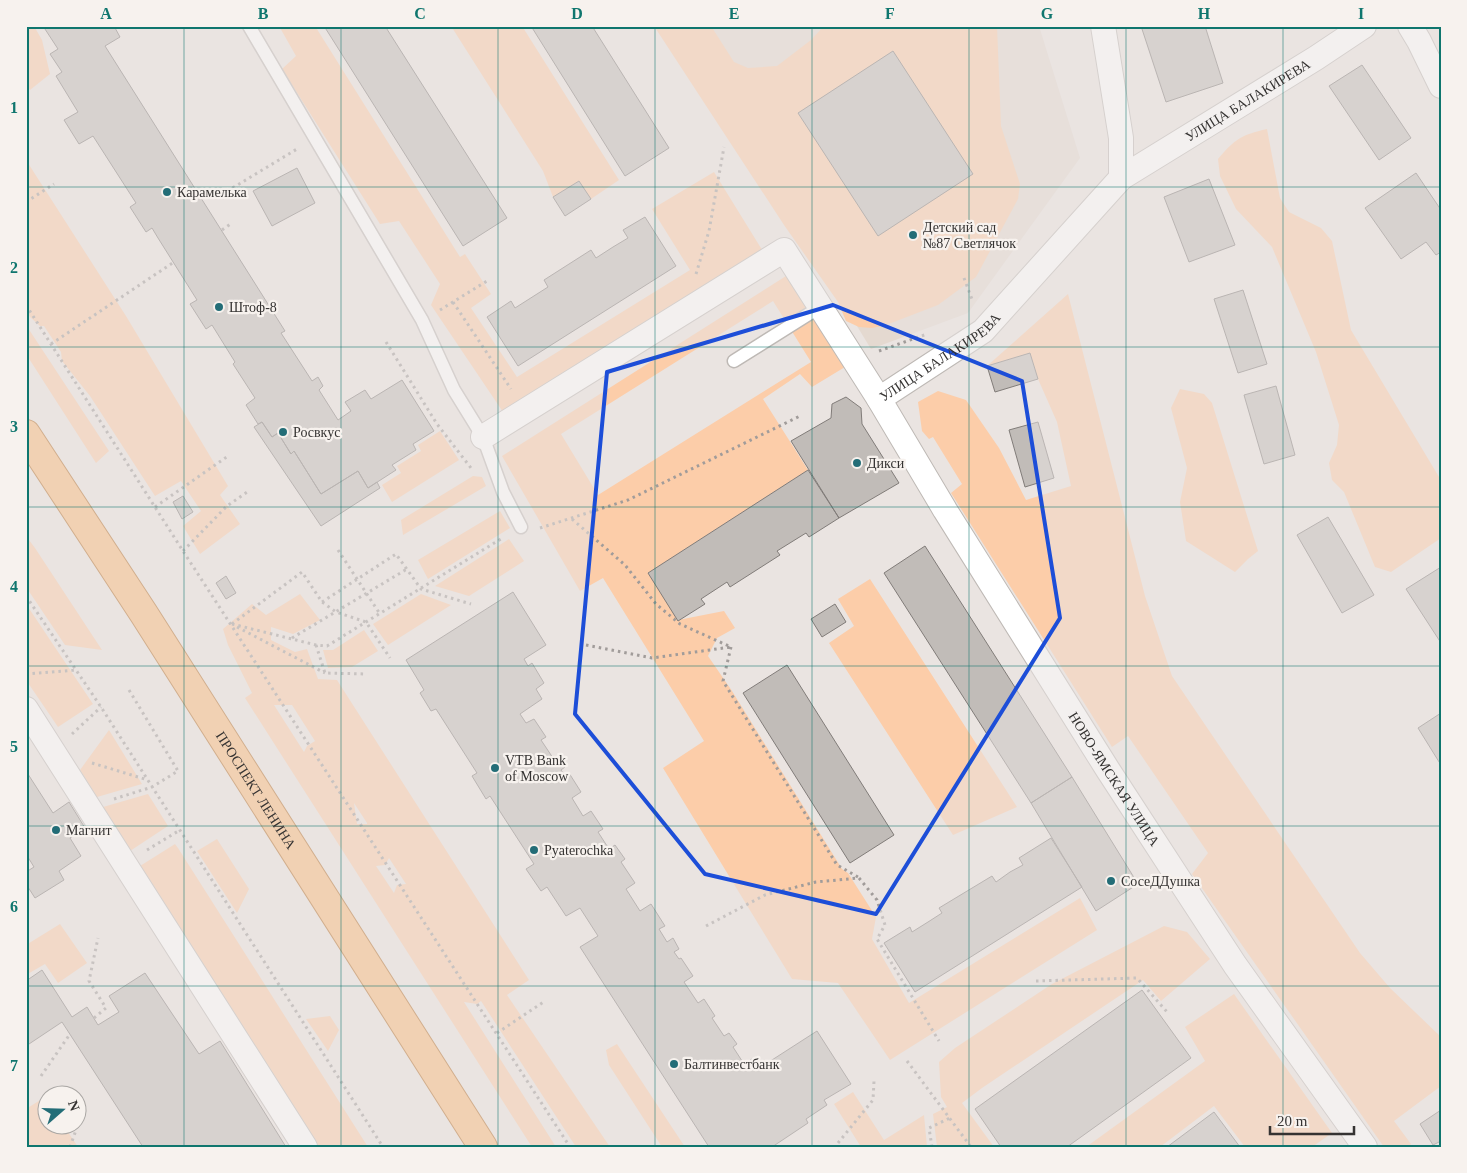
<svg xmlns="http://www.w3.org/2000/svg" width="1467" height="1173" font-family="Georgia,serif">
  <rect width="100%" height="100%" fill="#eae4e1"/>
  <path fill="#e4d9d0" d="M674,26h365l41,132 -112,155 -97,36z"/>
  <path fill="#fccda9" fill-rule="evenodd" d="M26,26h8l8,14 8,34 -20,16 -4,-6z
    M279,26h36l145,231 5,-3 26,40 -20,14 46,69 173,-107 -38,-61 62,-37 50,81 -259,162 -74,-110 9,-21 -41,-63 -19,3 -98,-155 14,-13z
    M451,26h71l97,154 -28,19 -12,-18 -26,16 -10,-26z
    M654,26h57l23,36 14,6 29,-2 34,-26 13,-14h173l4,100 19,58 -2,15 -42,78 -38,28 -52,20 -14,3 -13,-1 -13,-6 -8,-19 -54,-77z
    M1267,129l13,69 9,14 32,16 11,13 19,89 88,147 2,6v55l-50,34 -16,-5 -31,-75 -12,-12 -3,-17 8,-18 2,-20 -23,-73 -44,-105 -36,-38 -16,-33 -2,-17c17,-20 23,-24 49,-30z
    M26,160l100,156 102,170 -8,9 20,29 -40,30 -17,-28 18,-15 -20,-30 -26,15 -65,-100 -28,-35 -1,-9 -17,-26h-4l-10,-9 -4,-7z
    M786,276l59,91 -33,20 -12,-13 -37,25 45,71 -160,103 30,47 46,-9 11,17 -18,10 -9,18 24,35 110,178 6,4 28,44 -4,22 37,64 171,-105 17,32 -207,130 -52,-77 -46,-4 -129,-211 41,-27 -101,-163 -23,13 -78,-135zM773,301l38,61 -213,133 -37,-61z
    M1068,294l77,302 27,80 188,277 30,35 51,49v49l-47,35 17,23 -3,3h-24l-192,-273 16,-21 -80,-117 -16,11 -161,-254 11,-9 -29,-47 -4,2 -7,-8 -4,-29 20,-11 28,9 33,48 27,52 45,-14 -14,-64 -19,-43 -8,-26 -43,13z
    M26,325l83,126 -13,12 -70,-109z
    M1180,389l24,5 8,9 46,148 -10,8 -13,13 -49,-31 -6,-39 7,-34 -16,-60z
    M440,431l19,29 -67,42 -10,-17 19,-12 -4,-7 24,-15 -3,-6z
    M473,476l9,1 4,9 -83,49 -2,-15z
    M500,511l10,17 -82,51 -10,-19z
    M26,536l9,12 67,102 -37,-5 -39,-58z
    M509,539l15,22 -55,35 -34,-10z
    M870,579l147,228 -64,28 -124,-192 25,-17 -16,-27z
    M300,594l20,26 -27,14 -22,-7v13l24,12 12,-3 11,30 19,1 192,300 -22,15 103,152h-34l-95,-146 -4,3 -13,-2 92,145h-24l-287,-449 7,-5 -24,-48 -5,-16 29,-25 14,11zM274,705h18l23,36 -8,5 -3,6zM354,803l13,20v1h-10zM389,858l17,26 -9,1 -3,8 -18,-27 9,-1z
    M421,594l30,11 -63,40 -15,-21z
    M26,604l67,100 -35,23 -32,-47z
    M364,630l14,21 -26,16 -24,1 -5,-18h10z
    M109,730l33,54 -45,13 -17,-27z
    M148,794l20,32 -38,25 -27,-44z
    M217,839l32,50 -12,24 -40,-62z
    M175,844l3,4 190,299h-49l-179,-281z
    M60,924l27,39 -29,20 -13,-19 -19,11v-30z
    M1164,926l23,6 23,27 -49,42 -18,-21 -161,108 -20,15 32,44h-57l-4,-33 14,-7 -6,-10 -2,-35 16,-14 97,-64z
    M1234,994l98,139 -20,14h-67l-31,-41 -54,41h-74l119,-86 -20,-34z
    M330,1016l9,14 -11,21 -22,-32z
    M617,1044l68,103h-23l-53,-82 -3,-15z
    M853,1092l31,48 40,-25 3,32h-66l-27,-43z
    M45,1097l2,3 1,26h16l14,21h-52v-38z"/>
  <path fill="#c1bcb8" stroke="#817c79" d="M43,26h71l6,11 -15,9 180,285 -4,2 31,48 6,-4 5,9 -4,4 19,30 13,-9 -6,-9 20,-12 6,9 31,-19 32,51 -21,13 3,6 -24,15 4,5 -28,18 -10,-17 -37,23 -27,-43 -3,3 -13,-21 -6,4 -10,-15 -4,2 -12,-19 9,-7 -22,-34 2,-2 -23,-37 -6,4 -16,-25 7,-4 -39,-62 -6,-10 -6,4 -16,-25 6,-4 -43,-67 -14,8 -15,-24 14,-8 -22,-36 6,-4 -12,-18 8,-5z
    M324,26h61l122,192 -44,28z
    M531,26h61l77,122 -44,28z
    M1141,26h64l18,57 -57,19z
    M893,51l80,123 -95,62 -80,-123z
    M1362,65l49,73 -32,22 -50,-74z
    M297,168l18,35 -43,23 -19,-35z
    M1416,173l25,37v42l-5,3 -10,-13 -25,17 -36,-51z
    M1209,179l26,66 -46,17 -25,-65z
    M579,181l12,18 -26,17 -12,-19z
    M645,217l31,49 -158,100 -31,-49 24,-16 4,7 33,-21 -4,-7 47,-30 5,8 17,-11 15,-9 -5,-8z
    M1243,290l24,74 -29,9 -24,-74z
    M1030,353l8,26 -43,13 -8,-26z
    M1276,386l19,69 -31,9 -20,-69z
    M846,397l15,11 1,16 37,59 -60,35 -48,-77 40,-23 1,-14z
    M262,422l10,15 6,-4 13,21 3,-3 27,43 37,-23 10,17 9,-6 3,6 -59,38 -67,-99z
    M1038,422l16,56 -29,9 -16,-57z
    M808,470l31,48 -30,19 -3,-4 -29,18 3,4 -50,32 -3,-5 -26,17 4,5 -27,17 -30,-48z
    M183,496l10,16 -11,7 -9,-17z
    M1328,517l46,78 -32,18 -45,-78z
    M925,546l147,231 -41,26 -147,-230z
    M1441,567v76l-35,-54z
    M226,576l10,17 -10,6 -10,-16z
    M513,592l33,53 -22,14 4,7 4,-3 12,20 -8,6 6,10 -22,15 6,9 8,-4 12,18 -5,3 12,18 5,-2 7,11 -4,3 4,6 4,-3 12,19 -9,6 11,18 8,-5 12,18 -5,3 11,17 6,-4 10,14 -4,3 14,21 -9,6 14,22 11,-7 14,22 -6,3 8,13 6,-4 6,11 -5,3 5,7 2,-1 12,18 -9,6 14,21 6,-4 11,17 -3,2 12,18 5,-3 8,11 -4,3 11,17 8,-5 6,10 59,-38 34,53 -27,16 3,5 -21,14 2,4 -36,24h-63l-129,-200 18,-11 -18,-28 -14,8 -19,-29 -6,4 -15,-22 8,-5 -44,-68 -4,3 -14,-23 5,-3 -41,-64 -5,2 -11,-18 4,-3 -18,-30z
    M835,604l11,18 -24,15 -11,-18z
    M787,665l107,170 -44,28 -107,-170z
    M1441,713v52l-23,-37z
    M26,771l27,42 16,-11 16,26 -15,10 11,18 -22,15 5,9 -29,18 -9,-14v-12l8,-5 -8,-13z
    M1072,777l66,107 -42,27 -65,-108z
    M1051,838l31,49 -167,105 -31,-49 26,-16 2,5 16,-10 14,-9 -3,-5 53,-32 4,6 14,-10 13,-7 -4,-7z
    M42,970l30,47 15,-10 11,18 21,-13 -10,-16 36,-23 54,81 21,-13 66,106h-143l-81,-125 -36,24v-65z
    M1142,990l49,68 -124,89h-66l-26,-38z
    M1441,1110v31l-8,4 -13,-21z
    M1214,1112l26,35h-73z"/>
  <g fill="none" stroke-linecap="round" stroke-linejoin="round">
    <g stroke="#beb9b5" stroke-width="15">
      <path id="lane" d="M249,26l173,294 32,70 29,47 20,55 18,35
        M734,361l86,-54"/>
    </g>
    <g stroke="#beb9b5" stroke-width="26">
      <g id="street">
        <path d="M1103,26l18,112v40"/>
        <path d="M1410,26l9,15 22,45"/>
        <path id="s1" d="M879,399l104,-68 138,-153 195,-120 48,-32"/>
        <path id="s2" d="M483,437l301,-187 95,149 66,111 163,260 78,120 49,75 130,182"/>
        <path d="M26,709l279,438"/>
      </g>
    </g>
    <g stroke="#b46e28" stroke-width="30">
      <g id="primary">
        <path id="s3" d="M26,434l118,180 339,533"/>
      </g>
    </g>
    <path stroke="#a19c9a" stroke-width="3" stroke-dasharray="2.5 4" stroke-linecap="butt" d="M216,198l81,-49
      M26,202l28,-18
      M222,230l10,-7
      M696,274l13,-43 15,-84
      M964,278l9,24
      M453,302l58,87
      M26,305l157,246 387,596
      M440,310l47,-29
      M386,342l51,82 34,44
      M51,344l123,-82
      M879,351l48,-17
      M155,507l73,-51
      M572,519l53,46 31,39 24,20 51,23
      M540,528l88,-28 172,-84
      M338,550l42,64
      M183,551l44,-45 23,-16
      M26,596l75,111 282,440
      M322,602l74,-48 25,35 50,15
      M232,624l84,21 11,1 177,-109
      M232,624l70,-52 20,30 14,10 30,10 24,36
      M237,627l88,46
      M292,638l115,-69
      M316,645l9,28 42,1
      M586,645l66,13 79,-11
      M731,647l-8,34 114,184 21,12
      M26,674l50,-4
      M72,734l29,-27
      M92,763l56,17
      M114,799l38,-12 26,-16 -49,-81
      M147,850l33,-20
      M706,926l59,-31 51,-13 43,-4 18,22 8,25 -8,14 62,102
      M1036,981l101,-3 31,35
      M94,1018l12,-10 -17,-27 9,-43
      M497,1033l48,-32
      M907,1061l64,86
      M41,1076l29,-42
      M838,1143l35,-43 1,-19
      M70,1147l6,-17
      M932,1147l-3,-19 21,-10"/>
    <use href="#lane" stroke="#fff" stroke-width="12"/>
    <use href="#street" stroke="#fff" stroke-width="24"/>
    <use href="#primary" stroke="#fbbb7a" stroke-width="28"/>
  </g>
  <path d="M0 0H1467V1173H0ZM833,305l189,76 38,237 -184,296 -171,-40 -130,-160 32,-342z" fill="#eae4e1" fill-opacity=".55" fill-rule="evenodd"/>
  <path fill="none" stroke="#1d4ed8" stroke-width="4" stroke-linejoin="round" d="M833,305l189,76 38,237 -184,296 -171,-40 -130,-160 32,-342z"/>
  <path fill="none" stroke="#0f766e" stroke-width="1" stroke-opacity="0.55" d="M184,26v1121M341,26v1121M498,26v1121M655,26v1121M812,26v1121M969,26v1121M1126,26v1121M1283,26v1121M26,187h1415M26,347h1415M26,507h1415M26,666h1415M26,826h1415M26,986h1415"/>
  <g fill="#236d77" stroke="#f7f2ee" stroke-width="2">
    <circle cx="167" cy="192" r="5"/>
    <circle cx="913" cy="235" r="5"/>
    <circle cx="219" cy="307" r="5"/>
    <circle cx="283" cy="432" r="5"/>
    <circle cx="857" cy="463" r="5"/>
    <circle cx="495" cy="768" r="5"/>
    <circle cx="56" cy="830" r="5"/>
    <circle cx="534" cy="850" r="5"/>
    <circle cx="1111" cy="881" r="5"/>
    <circle cx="674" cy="1064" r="5"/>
  </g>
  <g text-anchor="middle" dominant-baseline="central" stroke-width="4.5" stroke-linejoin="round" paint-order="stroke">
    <g font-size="14" fill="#353332" stroke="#f7f2ee">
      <text stroke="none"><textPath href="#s1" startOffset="479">УЛИЦА БАЛАКИРЕВА</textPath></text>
      <text stroke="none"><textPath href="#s1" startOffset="74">УЛИЦА БАЛАКИРЕВА</textPath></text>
      <text stroke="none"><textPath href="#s2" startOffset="978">НОВО-ЯМСКАЯ УЛИЦА</textPath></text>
      <text stroke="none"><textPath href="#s3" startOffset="424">ПРОСПЕКТ ЛЕНИНА</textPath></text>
    </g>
    <g font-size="14" fill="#353332" stroke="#f7f2ee" text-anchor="start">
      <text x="177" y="192">Карамелька</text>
      <text x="923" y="227">Детский сад<tspan x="923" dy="16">№87 Светлячок</tspan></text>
      <text x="229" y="307">Штоф-8</text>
      <text x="293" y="432">Росвкус</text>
      <text x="867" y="463">Дикси</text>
      <text x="505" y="760">VTB Bank<tspan x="505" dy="16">of Moscow</tspan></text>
      <text x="66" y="830">Магнит</text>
      <text x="544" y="850">Pyaterochka</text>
      <text x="1121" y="881">СосеДДушка</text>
      <text x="684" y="1064">Балтинвестбанк</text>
    </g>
  </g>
  <rect width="1467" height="1173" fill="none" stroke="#f7f2ee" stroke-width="55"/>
  <g transform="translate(62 1110) rotate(70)"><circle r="24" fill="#f7f2ee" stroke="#a9a6a3"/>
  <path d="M0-4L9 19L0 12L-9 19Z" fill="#236d77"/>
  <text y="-8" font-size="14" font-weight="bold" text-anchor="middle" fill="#353332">N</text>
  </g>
  <path d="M1270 1126v8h84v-8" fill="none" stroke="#353332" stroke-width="2.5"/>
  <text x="1277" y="1126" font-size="15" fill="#353332" stroke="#f7f2ee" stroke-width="4" paint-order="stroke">20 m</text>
  <rect x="28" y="28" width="1412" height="1118" fill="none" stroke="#0f766e" stroke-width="2"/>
  <g font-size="16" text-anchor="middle" font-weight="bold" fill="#0f766e">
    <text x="106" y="19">A</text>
    <text x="263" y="19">B</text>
    <text x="420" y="19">C</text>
    <text x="577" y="19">D</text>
    <text x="734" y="19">E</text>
    <text x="890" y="19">F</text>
    <text x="1047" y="19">G</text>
    <text x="1204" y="19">H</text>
    <text x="1361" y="19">I</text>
    <text x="14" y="113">1</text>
    <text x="14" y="273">2</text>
    <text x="14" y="432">3</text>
    <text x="14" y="592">4</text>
    <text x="14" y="752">5</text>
    <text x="14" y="912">6</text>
    <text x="14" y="1071">7</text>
  </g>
</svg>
